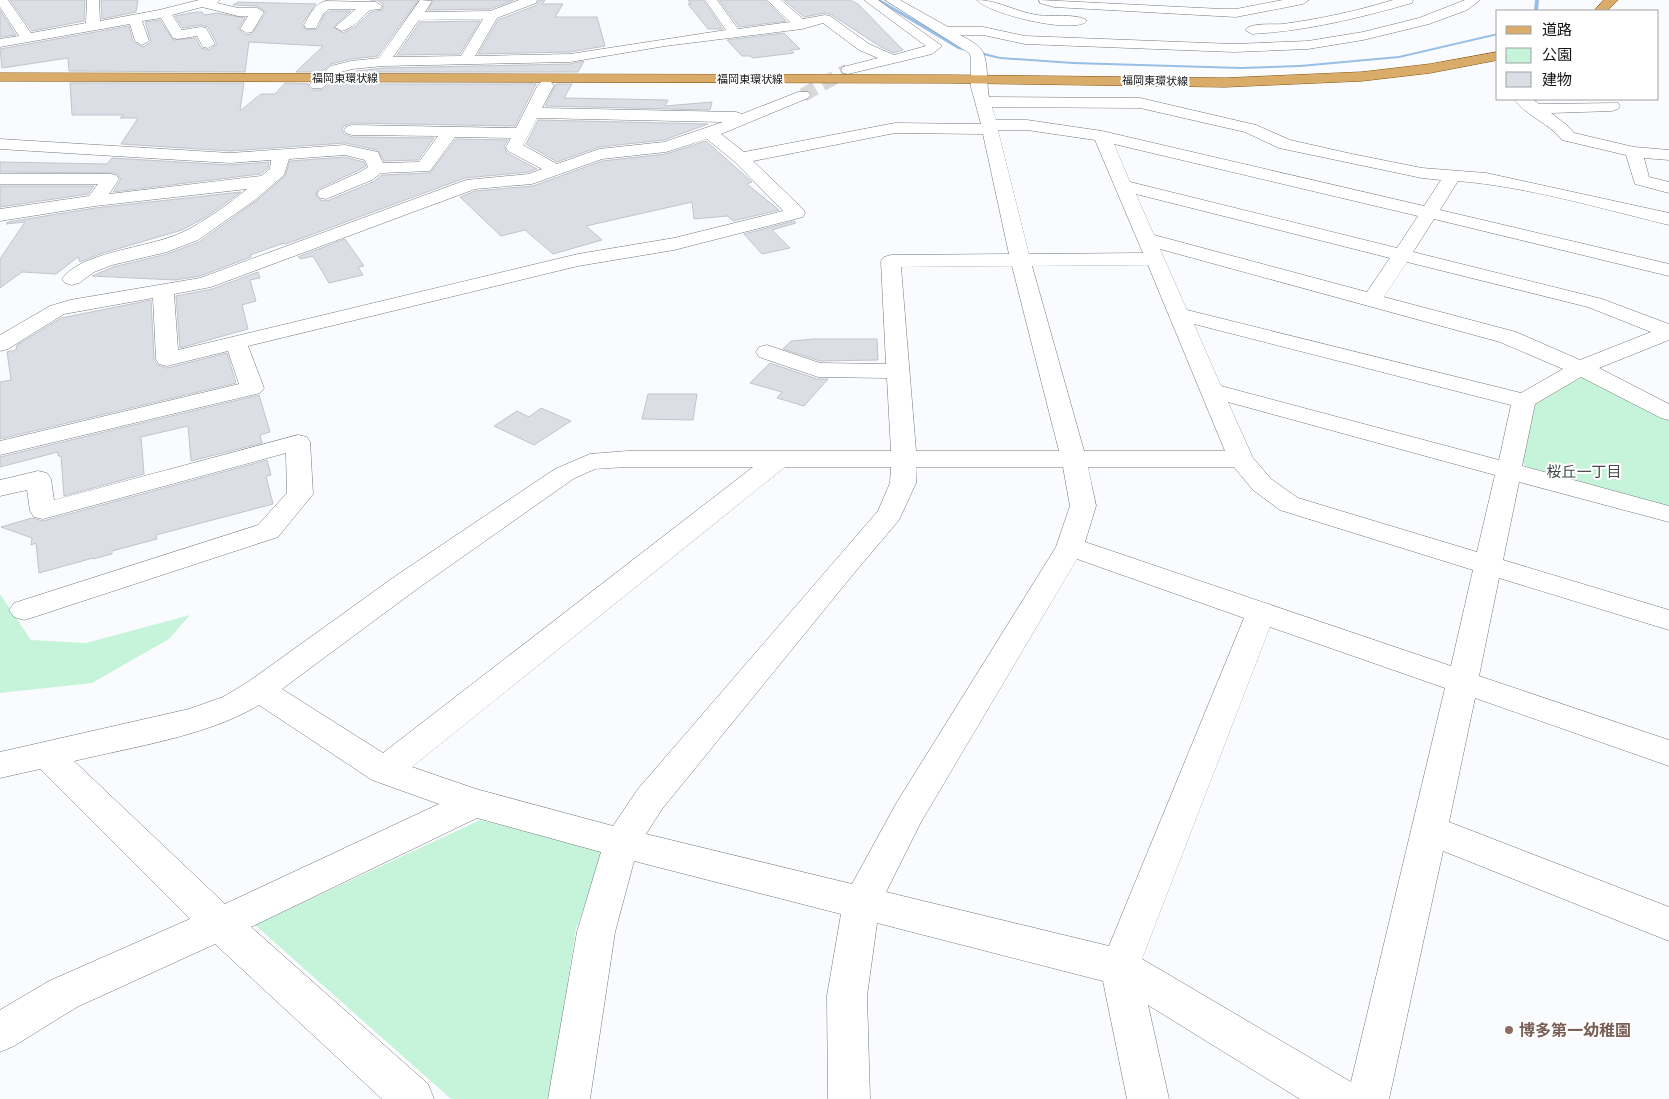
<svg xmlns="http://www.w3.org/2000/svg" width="1669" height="1099" font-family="'Roboto Serif','Noto Sans JP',serif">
  <rect width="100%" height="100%" fill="#fafbfe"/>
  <path fill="#c5f4db" d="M1583,377l86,43v88l-143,-41 -6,-7 12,-56z
    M0,594l31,46 55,3 104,-28 -21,24 -77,44 -92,10z
    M480,820l125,31 -29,78 -27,170h-98l-196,-174z"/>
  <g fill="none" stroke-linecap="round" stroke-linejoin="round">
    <path fill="#96bee6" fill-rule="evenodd" d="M876,0h5l81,47 38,10 73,5 168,5 59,-2 99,-9 99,-23v2l-99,23 -99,9 -59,2 -168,-5 -73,-5 -42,-10z
      M1535,0h4l-1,11h-4z"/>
  </g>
  <path fill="#dbdfe5" stroke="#c1c5cb" d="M10,0h75l-1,21 -52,10z
    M101,0h37l-2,12 -34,7z
    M370,0h48l-40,56 -27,3 -20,5 -10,8h-25l27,-26 -74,-4 -4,30 -176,-1 -1,-13 -66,10 -2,-19 129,-23 4,16 10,5 8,-5 -6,-20 15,-2 13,20 23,-2 5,10 8,2 8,-6 -9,-17 -7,-2 -18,3 -8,-12 21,-4h6l2,3 13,-2 28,5 -7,11 8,6 6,-1 14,-22 -9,-6 -24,-1 5,-3 78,2 -14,20 4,6 12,-1 6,-14 6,-4h21l-18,16 10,6 12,-6 16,-15 12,-2v-6l-6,-4z
    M433,0h81l-24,9 -62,1z
    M539,0h6l-3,4h21l-8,13h42l8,29 -35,6 -92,2 20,-34 39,-15z
    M688,0h15l20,29h-15l-20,-25h3z
    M719,0h46l21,21 -47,6z
    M784,0h66l8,4 45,46 -9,3 -13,-6 -51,-33 -5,-1 -21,4z
    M0,10l16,25 -16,2z
    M480,21l-20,33 -63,1 23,-33z
    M784,33l16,16 -9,1 3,3 -41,5 -3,-2h-8l-15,-16z
    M584,61l-6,11h-229l34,-4 187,-4z
    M70,83h174l-4,28 21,-17h14l10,-11 23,1v2l4,4h10l8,-6h206l-21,42 -163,-3 -8,3 -2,3 2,5 8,3 82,1 -16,22 -34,1 -6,-11 -33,-7 -115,8 -109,-7 17,-26h-18l4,-3h-52z
    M556,84h16l-8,14 104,2 -3,6 47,-4 -2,8 -165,-4z
    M538,120l170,4 -44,16 -65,7 -42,15 -31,-18z
    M456,139l52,1 -4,6 3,7 30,16 -8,3 -64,6 -179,66 -2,-1 -34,12 1,2 -51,19 -25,4 -83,-4 21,-9 54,-13 32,-12 57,-41 29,-25 5,-15 55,-4 19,5 2,4 -7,4 -41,19 -2,6 4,5 7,1 46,-19 9,-7 48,-2z
    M706,141l46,41 -5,2 32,26 -46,11 -5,-5 -34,3 -2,-17 -106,24 16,14 -49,14 -28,-24 -24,6 -41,-39 15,-6 58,-5 69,-25 64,-7z
    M112,158l118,7 39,-3 -1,6 -8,6 -147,18 8,-13 -5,-6 -116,-1v-10l107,2z
    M0,186h94l-6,8 -88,13z
    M241,192l-35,25 -24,13 -82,24 -20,8 -2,-5 -22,17 -34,-2 -22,16v-29l25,-37 -19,2 2,-2 87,-14z
    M794,221l2,2 -24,7 18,18 -28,6 -18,-20z
    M345,239l19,27 -6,1 5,8 -34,8 -16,-27 -12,3 -3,-2z
    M258,272l2,6 -10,2 6,21 -14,4 6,24 -68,19 -4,-52 36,-7z
    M151,300l3,59 3,6 10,3 60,-15 9,30 -236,56v-57l11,-2 -4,-28 9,-2 1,-5 44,-27z
    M814,339h63l1,21 -58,1 -37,-12 8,-8z
    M770,363l47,16h11l-24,27 -27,-8 5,-6 -32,-9z
    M648,394h49l-4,26 -51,-1z
    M259,395l11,37 -10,3 2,8 -71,18 -3,-35 -47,11 3,37 -80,22 -3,-40h-3v-4l-58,15v-10z
    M541,408l30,13 -37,24 -40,-19 23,-15 12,6z
    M267,460l4,15 -5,1 7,28 -117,31 1,4 -45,12v3l-19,5v-1l-54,15 -3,-30 -5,2 1,-7 -31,-11 31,-9 11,3z"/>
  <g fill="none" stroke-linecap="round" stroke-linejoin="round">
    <path stroke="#d8d8db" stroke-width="14" stroke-dasharray="14 8" stroke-linecap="butt" d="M803,95l45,-25"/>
    <g stroke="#74787d" stroke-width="1">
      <path id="minor" d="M0,0h8l23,33 55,-10 1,-23h12l1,21 59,-11 40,-10h21l-3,3 21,5h19l7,4 -12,20 -5,1 -7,-4 8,-13h-10l-36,-9 -30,8 10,15 19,-3 5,1 9,16 -7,4 -5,-1 -6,-11 -19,3 -5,-1 -12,-20 -19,3 7,20 -7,4 -7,-4 -5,-17 -130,23v-8l19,-3 -19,-29z
        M420,0l12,1 -7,11 65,-1 29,-11h18l-1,3 -39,15 -22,38 95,-2 156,-24 -21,-30h12l21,29 52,-7 -23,-22h14l22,19 22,-4 5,1 39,28 25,11 32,-9 -62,-46h14l64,46 -10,8 -84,20 -5,-1 -2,-3 2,-3 35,-9 -19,-8 -36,-27 -21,6 -137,17 -95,16 -187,4 -31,3 -11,3 -19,16h-10l-3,-3 3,-3 19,-16 20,-5 28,-3zM483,19l-22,37 -68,1 26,-37z
        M885,0h15l48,27h35l42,9 209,8 74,-3 55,-9 56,-14 46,-18h15l-13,10 -38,14 -66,16 -55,9 -74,3 -209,-8 -42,-9h-23c7,4 16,8 21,14 8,10 5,35 8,48l151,1 116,27 34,15 62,14 70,14 64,5 183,40v12c-70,-17 -140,-38 -211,-44l-18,29 229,54v12l-235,-57 -21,33 189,47 67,25v16l-70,28 70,36v16l-8,-2 -80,-41 -46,27 -13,62 147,40v16l-150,-40 -16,78 166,50v20l-170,-52 -20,98 190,64v26l-194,-68 -26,124 220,85v34l-226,-90 -54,248h-89l-152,-94 21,94h-42l-24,-118 -226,-58 -10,73 3,103h-42l-1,-103 14,-82 -207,-53 -19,71 -25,167h-42l29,-167 24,-80 -124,-34 -226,109 177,157 6,15h-52l-167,-155 -138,63 -63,39 -14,6v-42l49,-29 141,-62 -150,-150 -40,9v-26l189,-43 34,-12 25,-15 149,-107 158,-106 35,-15 37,-3h264l-4,-73 -69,-1 -59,-20 -3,-5 3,-5 8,-2 53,18 66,1 -5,-103 3,-4 7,-2 118,-1 -26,-120 -88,-1 -142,28 50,48 2,4 -2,4 -129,33 -96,16 -330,80 16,42 -4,5 -260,62v-14l239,-57 -11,-33 -61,15 -8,-2 -3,-5 -3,-61 -89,16 -56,35 -8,2v-16l50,-29 20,-6 130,-22 266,-98 63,-6 13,-5 -34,-18 -2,-4 5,-9 -56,-1 -25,34 -49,2 -9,7 -46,19 -6,-1 -3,-4 3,-4 40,-18 8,-5 -3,-7 -20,-5 -56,4 -5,16 -29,25 -57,40 -31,12 -55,13 -18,7 -15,11 -7,2 -7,-2 -3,-4c19,-28 89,-31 121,-47 16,-7 50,-31 64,-43l-152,17 -95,15v-12l89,-13 9,-12h-98v-10h110l6,1 3,4 -10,15 152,-18 9,-7 1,-9 -41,3 -230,-14v-10l230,14 115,-8 33,7 5,11 36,-1 19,-26 -86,-1 -6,-2 -2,-3 2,-3 6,-2 164,3 22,-43 3,-3h10l3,3 -12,23 194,4 6,2 56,-22h10l3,3 -3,3 -87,36 23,18 151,-29 86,1 -10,-37v-30l-2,-4zM992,107l148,1 105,24 34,16 143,30 19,2 -17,26 -322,-75 -75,-11h-31zM537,118l186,4 -59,20 -65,7 -42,15 -34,-19zM998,130h29l68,10 48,113 -114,1zM707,139l28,23 48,49 -109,27 -96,16 -400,96 -4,-56 37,-7 264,-98 57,-5 70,-25 64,-7zM1114,144l304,72 -21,32 -267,-66zM1136,194l254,64 -23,34 -213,-57zM1160,249l340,93 63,27 -42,24 -334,-83zM1407,262l181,45 63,25 -71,28 -64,-28 -132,-35zM1148,265l77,186h-141l-52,-185zM1012,266l47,185h-143l-15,-184zM1194,324l317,81 -12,55 -278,-74zM1228,402l267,73 -18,77 -179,-54 -27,-19 -18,-21zM627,467h126l-370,286 -101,-64 135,-100 156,-110 22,-10zM785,467h106l-1,16 -12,28 -240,278 -25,37 -137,-37 -64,-22zM916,467h147l7,39 -14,41 -159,255 -45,82 -206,-50 16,-25 193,-237 44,-52 17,-37zM1088,467h146l19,23 27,20 193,60 -22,96 -366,-124 11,-36zM1077,559l167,59 -135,328 -223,-54 35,-70zM1270,627l175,61 -94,394 -209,-123zM259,705l113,75 67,24 -214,100 -151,-143c58,-14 134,-25 185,-56z
        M977,0c21,0 39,12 60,15 11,2 43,-2 50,6 -12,14 -99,-7 -110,-21z
        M1039,0l183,9h14l47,-9h26l-6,4 -67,13 -182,-10 -14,-4z
        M1393,0h20l-1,3c-53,15 -105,28 -160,31l-7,-4c6,-8 28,-5 38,-6 37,-5 74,-13 110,-24z
        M326,1l50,1 6,4 -1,3 -11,1c-8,8 -17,18 -28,21l-7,-4 21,-18h-27l-6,5 -7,14h-10l-2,-3c6,-10 10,-21 22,-24z
        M1514,99h18l7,5 79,-1 2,3 -2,3 -6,2 -61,2 17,13 6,7 60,14 35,3v10l-25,-2 5,19 20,5v11l-34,-9 -9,-29 -64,-15c-13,-17 -36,-24 -48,-41z
        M298,435l9,2 3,5 3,52 -35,43 -244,80 -10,3 -10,-3 -5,-7 5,-7 244,-78 29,-32 -1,-40 -243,66 -9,-2 -4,-6 -3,-21 -27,6v-16l38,-9 9,2 4,6 3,21z"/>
    </g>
    <g stroke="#83530c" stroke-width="1">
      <path id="major" d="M1604,0h14l-11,11h-13z
        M1498,52v8l-68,13 -68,8 -137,6 -276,-4 -949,-2v-8l949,2 276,3 137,-6 68,-8z"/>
    </g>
    <use href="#minor" fill="#fff" fill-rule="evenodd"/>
    <use href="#major" fill="#d9ac6a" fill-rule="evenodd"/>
  </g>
  <circle fill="#8d6e63" stroke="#fff" stroke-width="2" cx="1509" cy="1030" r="5"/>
  <g text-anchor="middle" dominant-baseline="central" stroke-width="4" stroke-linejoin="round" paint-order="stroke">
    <g font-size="11" fill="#141517" stroke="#fff">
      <text x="345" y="78">福岡東環状線</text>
      <text x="750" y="79">福岡東環状線</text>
      <text transform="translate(1155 81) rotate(1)">福岡東環状線</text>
    </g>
    <g font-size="15" fill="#46494e" stroke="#fff">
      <text x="1584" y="472">桜丘一丁目</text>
    </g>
    <g font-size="16" font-weight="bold" fill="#785e54" stroke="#fff" text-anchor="start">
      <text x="1519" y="1030">博多第一幼稚園</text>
    </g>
  </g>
  <rect x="1496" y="10" width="162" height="90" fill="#ffffff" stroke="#a1a1a2"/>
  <rect x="1506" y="26" width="25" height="8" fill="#d9ac6a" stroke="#a1a1a2"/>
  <text x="1542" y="35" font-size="15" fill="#141517">道路</text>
  <rect x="1506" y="48" width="25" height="15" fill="#c5f4db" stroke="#a1a1a2"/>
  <text x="1542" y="60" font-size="15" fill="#141517">公園</text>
  <rect x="1506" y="72" width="25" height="15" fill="#dbdfe5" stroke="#a1a1a2"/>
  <text x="1542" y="85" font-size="15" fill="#141517">建物</text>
</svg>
